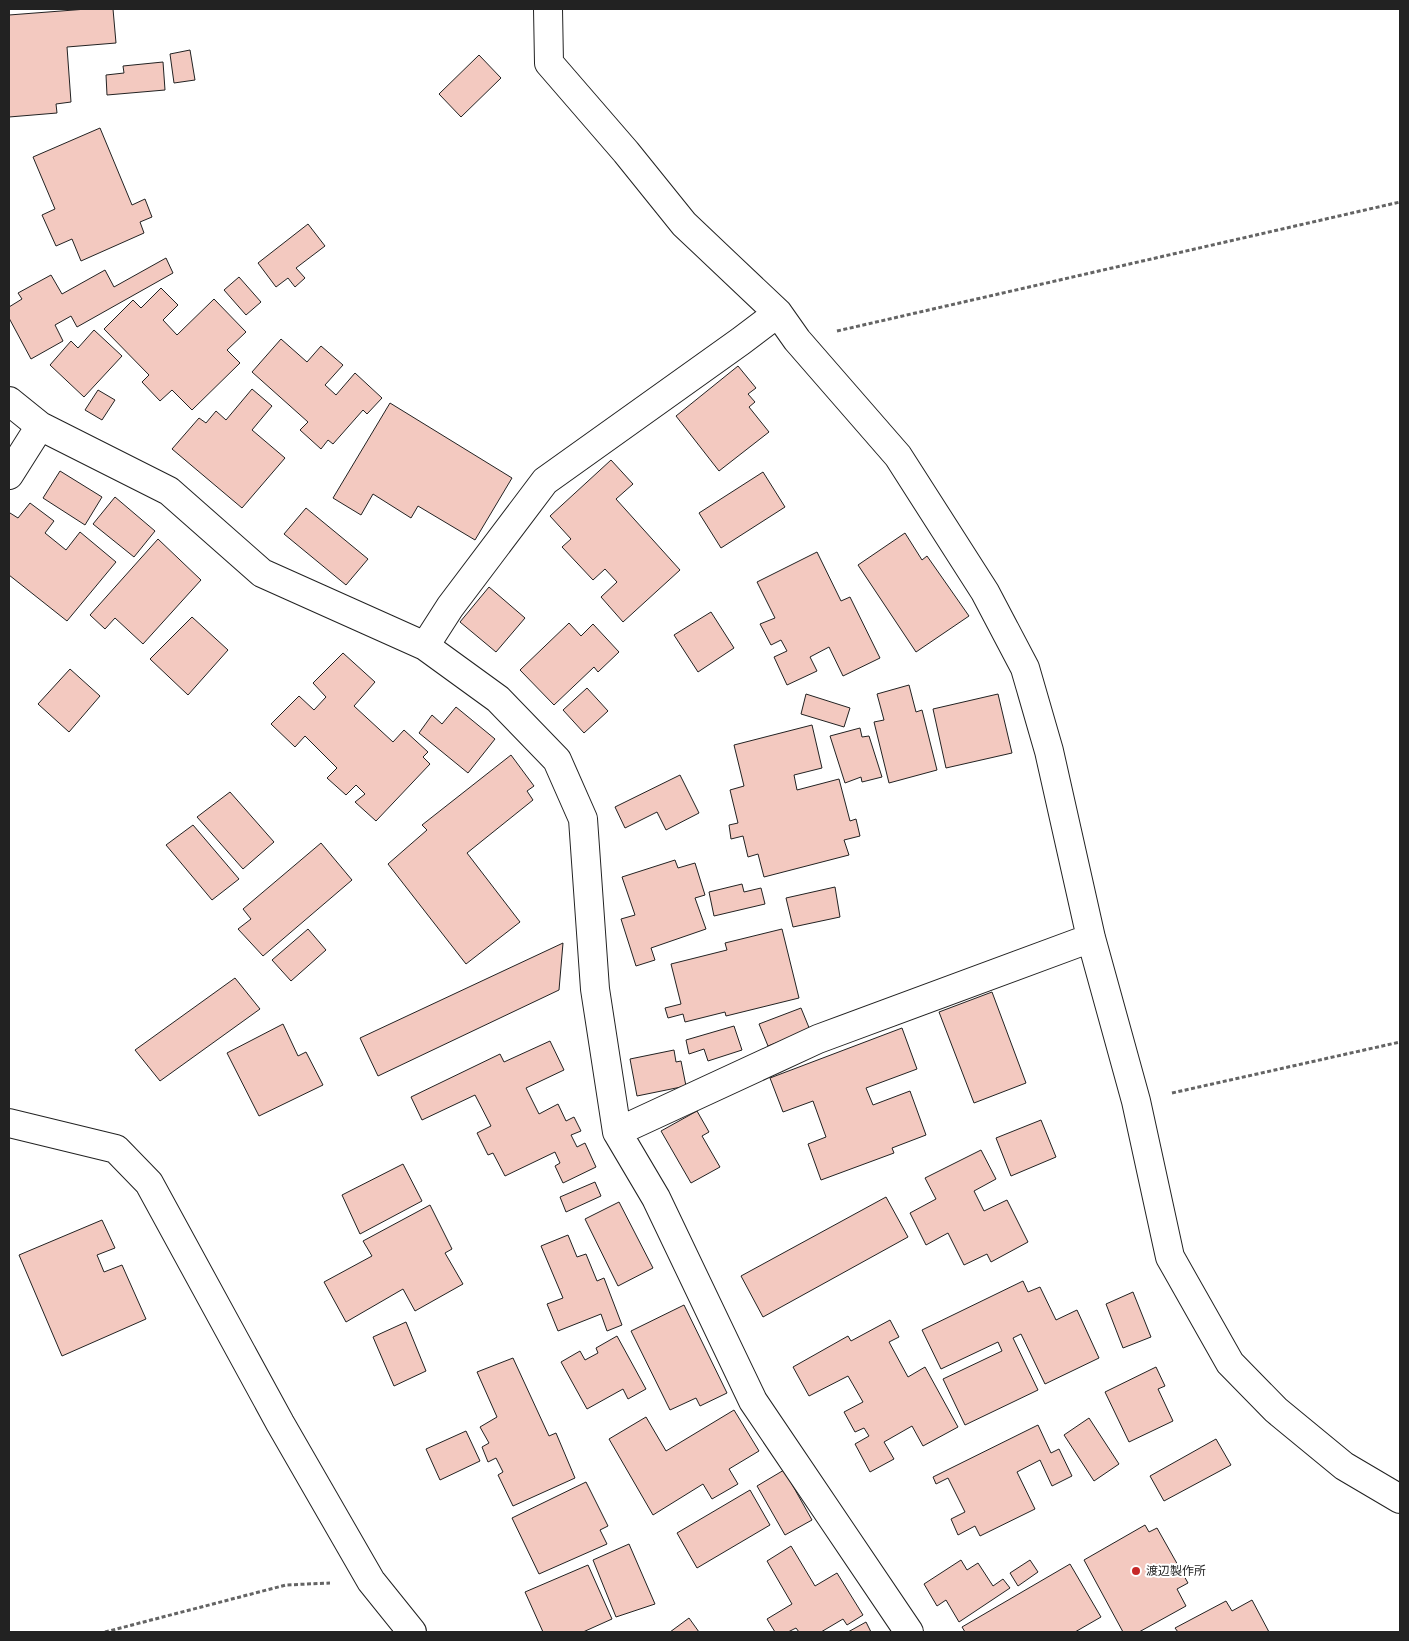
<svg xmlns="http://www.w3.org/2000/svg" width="1409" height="1641" font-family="'Archivo Narrow','Noto Sans JP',sans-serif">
  <rect width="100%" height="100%" fill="#fff"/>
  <path fill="#f3c9c0" stroke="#222" d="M87,9h26l3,34 -49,4 4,55 -15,2 1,9 -48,4v-102z
    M190,50l5,30 -21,3 -4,-29z
    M479,55l22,23 -40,39 -22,-23z
    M163,62l2,28 -58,5 -1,-20 18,-2 -1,-7z
    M100,128l32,77 13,-6 7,18 -12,5 4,11 -63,28 -9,-22 -16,7 -14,-31 13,-6 -22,-52z
    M308,224l17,22 -29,22 9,10 -10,9 -7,-9 -12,9 -18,-24z
    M166,258l7,15 -96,54 -6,-11 -16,9 8,16 -32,18 -22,-41v-11l13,-8 -4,-6 33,-18 11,19 43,-24 9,17z
    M239,277l22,25 -15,13 -22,-25z
    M161,288l17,17 -15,15 14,15 37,-36 32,33 -19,18 13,13 -48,47 -20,-20 -12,11 -18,-19 7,-7 -45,-46 29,-29 8,8z
    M94,330l28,26 -38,41 -34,-32 21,-24 7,7z
    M281,339l26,23 14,-16 22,19 -18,20 11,10 19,-22 27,25 -15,16 -4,-4 -30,34 -5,-4 -7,9 -21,-19 8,-8 -56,-50z
    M738,366l18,22 -8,6 7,8 -6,5 20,25 -50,39 -43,-55z
    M252,389l20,17 -20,24 33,28 -43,50 -70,-59 27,-31 7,5 10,-12 10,9z
    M98,390l17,10 -13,20 -17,-10z
    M390,403l122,75 -37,62 -57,-34 -7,12 -38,-24 -12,21 -28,-17z
    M611,460l22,24 -17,15 64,71 -57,52 -22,-25 16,-15 -12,-13 -12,11 -31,-33 9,-8 -21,-23z
    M60,471l42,26 -17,28 -42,-27z
    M763,472l22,35 -64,41 -22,-35z
    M115,497l40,34 -21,26 -41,-33z
    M30,503l24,18 -9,12 21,17 14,-18 36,30 -49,59 -58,-46v-60l1,-2 8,5z
    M306,508l62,51 -22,26 -62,-51z
    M905,533l17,27 5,-4 42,60 -53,36 -58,-87z
    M158,539l43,41 -58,64 -28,-26 -10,11 -15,-14z
    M817,552l24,49 9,-4 30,61 -37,18 -14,-29 -19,10 7,14 -30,14 -13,-28 13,-6 -6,-11 -10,5 -11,-21 15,-6 -18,-36z
    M489,587l36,31 -29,34 -36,-30z
    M711,612l23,36 -36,24 -24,-37z
    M192,617l36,33 -40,45 -38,-36z
    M569,623l12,13 12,-12 26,28 -21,20 -4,-5 -40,38 -34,-35z
    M343,653l32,29 -21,24 39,36 11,-12 24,22 -5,5 7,7 -54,57 -21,-19 10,-8 -9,-9 -10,10 -19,-17 10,-10 -32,-32 -10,11 -24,-23 28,-28 15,14 12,-13 -13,-14z
    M70,669l30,27 -31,36 -31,-28z
    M909,685l7,27 6,-2 15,60 -48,13 -15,-61 10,-2 -7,-26z
    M587,688l21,23 -24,22 -21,-23z
    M806,694l44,14 -6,19 -43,-13z
    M998,694l14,59 -66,15 -13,-59z
    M456,707l39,32 -27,34 -49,-40 13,-18 10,9z
    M812,725l10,43 -28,7 3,15 42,-11 11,42 6,-2 4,17 -16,4 5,15 -85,22 -6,-23 -10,3 -5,-21 -12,3 -2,-14 9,-2 -8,-33 14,-4 -10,-41z
    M860,728l2,9 7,-1 13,41 -20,5 -1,-5 -16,6 -15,-47z
    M511,755l23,31 -7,5 6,9 -66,53 53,69 -54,42 -78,-100 39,-34 -5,-5z
    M680,775l19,38 -33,17 -9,-18 -32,16 -10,-21z
    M230,792l44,50 -31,27 -46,-52z
    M193,825l46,54 -27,21 -46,-55z
    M321,843l31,37 -89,76 -25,-27 13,-10 -8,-10z
    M675,860l3,8 17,-5 10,32 -10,3 11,31 -55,19 4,12 -19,6 -15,-47 14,-4 -13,-38z
    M742,884l2,8 17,-4 4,16 -51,12 -5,-24z
    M835,887l5,30 -47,10 -7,-29z
    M308,929l18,21 -35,31 -19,-21z
    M782,929l17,69 -73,18 -1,-4 -40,10 -2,-8 -15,4 -3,-10 16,-4 -10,-40 56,-14 -2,-7z
    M563,943l-4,47 -181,86 -18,-38z
    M235,978l25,31 -100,72 -25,-31z
    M992,992l34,91 -52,20 -35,-91z
    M801,1008l9,22 -42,16 -9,-22z
    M283,1024l15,32 8,-4 17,33 -64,31 -32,-63z
    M734,1026l8,24 -34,11 -4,-12 -15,5 -3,-14z
    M902,1028l15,41 -51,19 7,17 37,-14 16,44 -34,13 2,5 -73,27 -13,-36 18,-7 -13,-36 -30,11 -13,-34z
    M550,1041l14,29 -38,18 13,26 19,-10 8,17 8,-4 7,14 -10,4 6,12 8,-4 11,24 -33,16 -8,-17 5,-3 -5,-11 -50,24 -12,-23 -5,2 -11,-22 14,-7 -16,-31 -53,25 -11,-23 89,-43 4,8z
    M674,1050l2,12 5,-1 5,25 -49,10 -7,-37z
    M697,1111l12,21 -7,4 18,31 -29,16 -30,-52z
    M1041,1120l15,37 -45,19 -15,-38z
    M981,1150l15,29 -22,12 10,20 23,-11 21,42 -37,20 -4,-8 -23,11 -16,-32 -22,12 -16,-32 26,-14 -11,-21z
    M403,1164l19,37 -62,33 -18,-39z
    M595,1182l6,14 -35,16 -6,-15z
    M886,1197l22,40 -145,80 -22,-41z
    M619,1202l34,66 -35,18 -33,-67z
    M430,1205l22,44 -7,4 18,31 -48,27 -12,-22 -57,33 -22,-40 48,-26 -9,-15z
    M102,1220l13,28 -18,7 7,17 18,-7 24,54 -84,37 -43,-101z
    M568,1235l9,22 9,-3 11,27 7,-3 18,47 -15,6 -6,-17 -43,17 -11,-27 16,-6 -22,-52z
    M1023,1281l5,11 12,-5 16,33 21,-10 22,48 -54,26 -24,-50 -8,4 25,52 -73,35 -22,-46 59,-28 -4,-9 -57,27 -19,-39z
    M1133,1292l18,45 -28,11 -17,-44z
    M684,1305l43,88 -27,13 -4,-8 -26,12 -39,-79z
    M890,1320l9,17 -10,5 19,35 17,-10 33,60 -35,19 -11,-20 -28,16 10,17 -24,13 -15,-28 14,-8 -5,-8 -9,4 -11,-20 19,-10 -15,-26 -39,20 -16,-29 55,-31 3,5z
    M406,1322l20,49 -32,15 -21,-49z
    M617,1336l29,53 -18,10 -5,-10 -36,20 -26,-47 19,-11 5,9 13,-7 -2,-5z
    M513,1358l36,78 7,-3 19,45 -62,28 -15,-31 5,-3 -7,-14 -8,4 -6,-15 7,-4 -9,-16 17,-10 -20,-45z
    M1156,1367l9,19 -7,3 15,32 -44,21 -24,-50z
    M734,1410l25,41 -30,18 9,15 -26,15 -9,-15 -50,31 -44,-76 37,-22 20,34z
    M1089,1418l30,46 -25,17 -30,-46z
    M1038,1425l13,28 8,-4 13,27 -20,10 -12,-26 -23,12 18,37 -55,27 -5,-10 -17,9 -7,-16 14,-7 -17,-34 -12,6 -3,-7z
    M466,1431l14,30 -40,19 -14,-31z
    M1216,1439l15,26 -67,36 -14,-25z
    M784,1470l28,50 -27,15 -28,-49z
    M586,1482l22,44 -8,4 7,14 -68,30 -27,-56z
    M750,1490l20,35 -73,43 -20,-35z
    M1145,1525l4,7 8,-4 31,55 -11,6 9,17 -47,26h-16l-39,-72z
    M629,1544l26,60 -39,13 -23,-57z
    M791,1546l24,40 22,-13 26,42 -16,10 -4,-6 -22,13h-22l-3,-4 -8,4h-13l-8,-13 25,-15 -25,-43z
    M961,1560l6,10 11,-7 15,23 10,-7 7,9 -51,34 -13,-22 -9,6 -13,-22z
    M1030,1560l8,12 -20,14 -8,-13z
    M1070,1564l31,53 -26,15h-110l-3,-5z
    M588,1565l24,54 -29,13h-40l-18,-40z
    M1252,1600l17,32h-91l-3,-4 51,-27 6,10z
    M689,1618l10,14h-29z
    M866,1622l5,10h-23z"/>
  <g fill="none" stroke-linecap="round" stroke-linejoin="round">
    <g stroke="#222" stroke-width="30">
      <path id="minor" d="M548,9l1,54 77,89 58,72 94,89 19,27 101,116 87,136 40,76 24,83 42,187 45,163 34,156 60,106 46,47 68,56 56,33
        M9,401l31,25 129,65 93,82 163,73 73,53 59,61 26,59 12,170 22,143 39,66 97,203 156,231
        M9,475l31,-49
        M425,646l25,-39 95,-126 196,-140 37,-28
        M9,1123l107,26 33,34 131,240 91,158 41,51
        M617,1132l201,-93 273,-101"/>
    </g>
    <path stroke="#646464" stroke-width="3" stroke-dasharray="4 2.5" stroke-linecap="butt" d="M837,331l563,-129
      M1172,1093l228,-51
      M105,1632l181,-47 44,-2"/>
    <use href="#minor" stroke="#fff" stroke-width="28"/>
  </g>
  <circle fill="#c62828" stroke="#fff" stroke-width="2" cx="1136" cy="1571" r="5"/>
  <g text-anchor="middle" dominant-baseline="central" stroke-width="4" stroke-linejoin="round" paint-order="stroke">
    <g font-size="12" fill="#222" stroke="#fff" text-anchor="start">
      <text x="1146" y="1571">渡辺製作所</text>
    </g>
  </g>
  <rect width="1409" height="1641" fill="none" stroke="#222222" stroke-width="20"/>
</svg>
